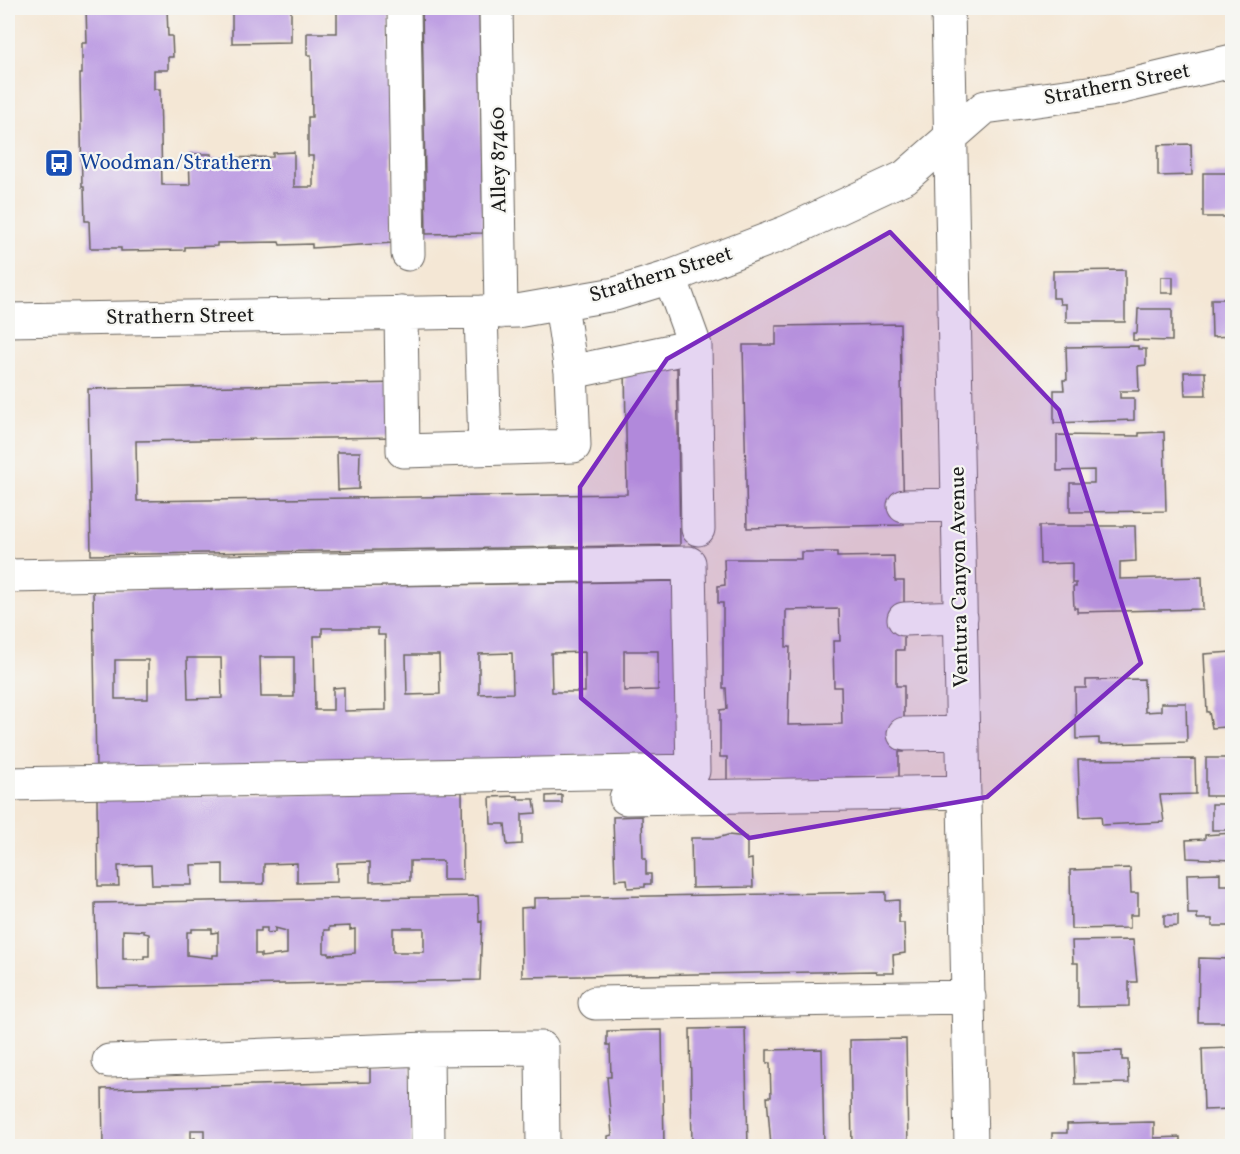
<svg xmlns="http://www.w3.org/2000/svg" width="1240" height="1154" font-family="Vollkorn,serif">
  <rect width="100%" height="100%" fill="#f6f6f2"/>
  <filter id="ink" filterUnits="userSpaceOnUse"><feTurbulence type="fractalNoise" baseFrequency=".0167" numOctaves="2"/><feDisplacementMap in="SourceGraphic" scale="12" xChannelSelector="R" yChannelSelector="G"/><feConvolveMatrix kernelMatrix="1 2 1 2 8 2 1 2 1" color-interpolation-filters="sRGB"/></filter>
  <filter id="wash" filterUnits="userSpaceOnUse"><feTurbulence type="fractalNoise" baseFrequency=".008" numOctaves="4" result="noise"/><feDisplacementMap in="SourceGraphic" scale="24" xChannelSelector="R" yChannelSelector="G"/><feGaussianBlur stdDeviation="1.35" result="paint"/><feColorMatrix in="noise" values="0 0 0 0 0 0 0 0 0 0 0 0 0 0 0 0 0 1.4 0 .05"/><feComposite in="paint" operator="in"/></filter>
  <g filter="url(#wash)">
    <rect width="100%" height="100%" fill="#f4e7d5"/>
    <g id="blocks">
      <path fill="#bfa0e3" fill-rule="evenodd" d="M86,8h81l1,28h4l1,21h-5v13h-14v19h6l2,96h28l-1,-31h22v4l62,-1v-4l21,-1v35h19v-31h-5v-39h4l-1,-62h-4v-22h30v-25h52l3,235 -80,5v-4l-32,1 -1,-3 -62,1v3l-32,1v3l-64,1v-3h-31l-1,-27h-4l-1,-34h-2l-2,-113h2v-31h5z
        M232,8h59v34l-59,1z
        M422,8h57l4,225 -57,1z
        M1191,144l1,31 -34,1v-31z
        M1203,173h29v44h-29z
        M1125,270v52h-59v-18h-6l-1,-6h-6v-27z
        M1161,277h12v16h-12z
        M1211,299h21v37l-20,1z
        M1138,309h34v32l-39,-1v-7h4z
        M900,324l4,201 -157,3 -4,-183h33v-19z
        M1138,346v3h8v16l-8,1 1,25h-19v7h14v22l-80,3v-33h10l-1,-10h4l-1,-33z
        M625,368h52l3,177 -589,10 -3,-166 311,-6 -1,54 -262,4 1,60 490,-7z
        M1184,372h21l1,23h-21z
        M1164,432l2,79 -96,1v-29h24v-13l-37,1v-36l82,1v-3z
        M337,452h23l-1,37 -21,1z
        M1039,526h96l1,35 -16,1v17l82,-2 1,32 -126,3v-4h-3l-1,-21h3v-4h-4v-20l-32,1z
        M801,552h36v5l57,-1 1,25h9v69h-8v36h8v66h-5v25h-53v6l-119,-3v-23h-7v-47l7,-1 -1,-21h-3v-85h-5v-17l7,-1 -1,-26h77zM839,609l1,32h-7l1,46h7l1,37 -54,1 2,-78h-4v-37z
        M677,581l3,178 -584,10 -3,-178zM322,628h56v7h7l1,75 -42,1v-24l-11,1v22h-18l-1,-74h8zM624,651h34v39l-34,1zM585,652v40h-33l-1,-39zM512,653l1,40 -34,1v-40zM406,655h33l1,39 -33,1zM260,657h34v40h-33zM187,658h34l1,40 -34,1zM115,660h33v39h-33z
        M1232,652v70h-4l-2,5 -14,1 -3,-16h-2l-3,-58z
        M1144,679l1,33 16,-1v-8h25l1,39 -88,2v-6l-23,1 -1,-51h11v-8z
        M1206,758h26v38h-26z
        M1195,759l1,35 -36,1 4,27 -62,3 -1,-9 -21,1 -2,-57z
        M462,791l1,89h-20v-19h-33v20l-40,1v-20l-33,1v19l-40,1v-20l-33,1v20h-41v-20l-32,1 1,20h-40l-1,-20 -33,1 1,20h-21l-1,-88z
        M562,795v8h-16v-7z
        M518,796v3h16l2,14 -14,1v30l-15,1 -2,-21h-14l-1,-27z
        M1212,804h20v26h-20z
        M642,816l1,43h3v15h5v10h-6v3l-17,1 -1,-9 -12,1 -2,-63z
        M1232,833v27l-45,-2 -1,-18 19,-1v-4z
        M728,835l19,2v23l5,-1 1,28 -61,1 -1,-50h26z
        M1130,868l1,25h7v22h-8v13l-59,1 -1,-59z
        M1220,873v12h12v41h-20v-7h-15v-5h-9l-1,-40z
        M886,892v9l13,-1v23h5l1,30 -12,2 1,18h-18v-2l-354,6 -1,-69 13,-1v-9z
        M478,896l1,26 3,-1 -2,59 -383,8 -2,-85zM350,926v4l5,-1v24l-26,2v-2h-5v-23h5v-3zM261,928h6v5l8,-1v-4l12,3v23l-26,3v-3h-6v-23h6zM393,928h31v24h-31zM192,929h20v4l6,-1v23h-5v3l-26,-3v-23h5zM123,930l21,1v2l5,1v22h-5v3h-21z
        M1164,915h14v11l-14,1z
        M1133,940l4,42h-8v24l-51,1v-44h-5l-1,-22z
        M1199,958l33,1v63h-34z
        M745,1028l3,118h-56l-2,-117z
        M662,1030l2,116h-56v-10l4,-1 -5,-58h4l-1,-32h-3v-14z
        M906,1039l2,107h-56l-2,-106z
        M1232,1048v61l-28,1 -2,-61z
        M822,1049l2,97h-53l-4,-49h4l-1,-34h-3v-13z
        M1122,1051v9h6l1,23 -54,1 -1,-32z
        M411,1065l1,81h-208v-16h-13v9l4,-1v8h-92l-1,-57 268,-7v-16z
        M1154,1122v16l26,-1v9h-128v-13h15v-9z"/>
    </g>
  </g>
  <g filter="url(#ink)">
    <use href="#blocks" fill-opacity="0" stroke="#68635d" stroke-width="1.5"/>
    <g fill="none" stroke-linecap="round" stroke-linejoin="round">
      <g stroke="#68635d" stroke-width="35">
        <path id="minor" d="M404,8l4,246
          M496,8l5,304
          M948,8l23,1138
          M481,312l4,136
          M401,313l2,138 171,-5 -3,-74 -10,-68
          M8,320l473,-8 36,-1 98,-17 55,-17 117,-45 118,-55 80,-70 125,-17 122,-29
          M695,346l3,183
          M571,372l124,-26 -25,-69
          M904,506l54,-1
          M8,576l681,-13 4,208 -685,13
          M904,619l57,-2
          M904,734l59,-1
          M626,798l338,-6
          M595,1003l374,-6
          M109,1061l318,-12
          M428,1146l-1,-97 115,-1 1,98"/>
      </g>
      <use href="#minor" stroke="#fff" stroke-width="33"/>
    </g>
  </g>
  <path fill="#7b2cbf" fill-opacity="0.2" stroke="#7b2cbf" stroke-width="4.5" stroke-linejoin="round" d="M890,232l169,178 82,253 -154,134 -238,41 -168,-140 -1,-211 87,-128z"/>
  <defs>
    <g id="bus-square" transform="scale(1.5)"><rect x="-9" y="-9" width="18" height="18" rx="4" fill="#1a4fb4" stroke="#f6f6f2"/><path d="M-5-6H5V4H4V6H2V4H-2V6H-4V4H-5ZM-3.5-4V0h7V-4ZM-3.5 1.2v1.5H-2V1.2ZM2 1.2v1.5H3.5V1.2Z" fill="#fff"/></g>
  </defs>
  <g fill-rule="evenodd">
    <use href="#bus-square" x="59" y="163"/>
  </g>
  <g text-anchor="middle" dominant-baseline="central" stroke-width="4.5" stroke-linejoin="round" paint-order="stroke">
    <g font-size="21" fill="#1c1c1c" stroke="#f6f6f2">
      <text transform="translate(1117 85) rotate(-11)">Strathern Street</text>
      <text transform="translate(499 160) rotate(-91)">Alley 87460</text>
      <text transform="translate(661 275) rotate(-17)">Strathern Street</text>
      <text transform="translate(180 317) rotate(-1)">Strathern Street</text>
      <text transform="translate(960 577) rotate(-91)">Ventura Canyon Avenue</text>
    </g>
    <g font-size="21" fill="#164399" stroke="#f6f6f2" text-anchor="start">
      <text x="80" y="163">Woodman/Strathern</text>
    </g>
  </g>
  <rect width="1240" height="1154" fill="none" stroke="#f6f6f2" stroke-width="30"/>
</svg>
